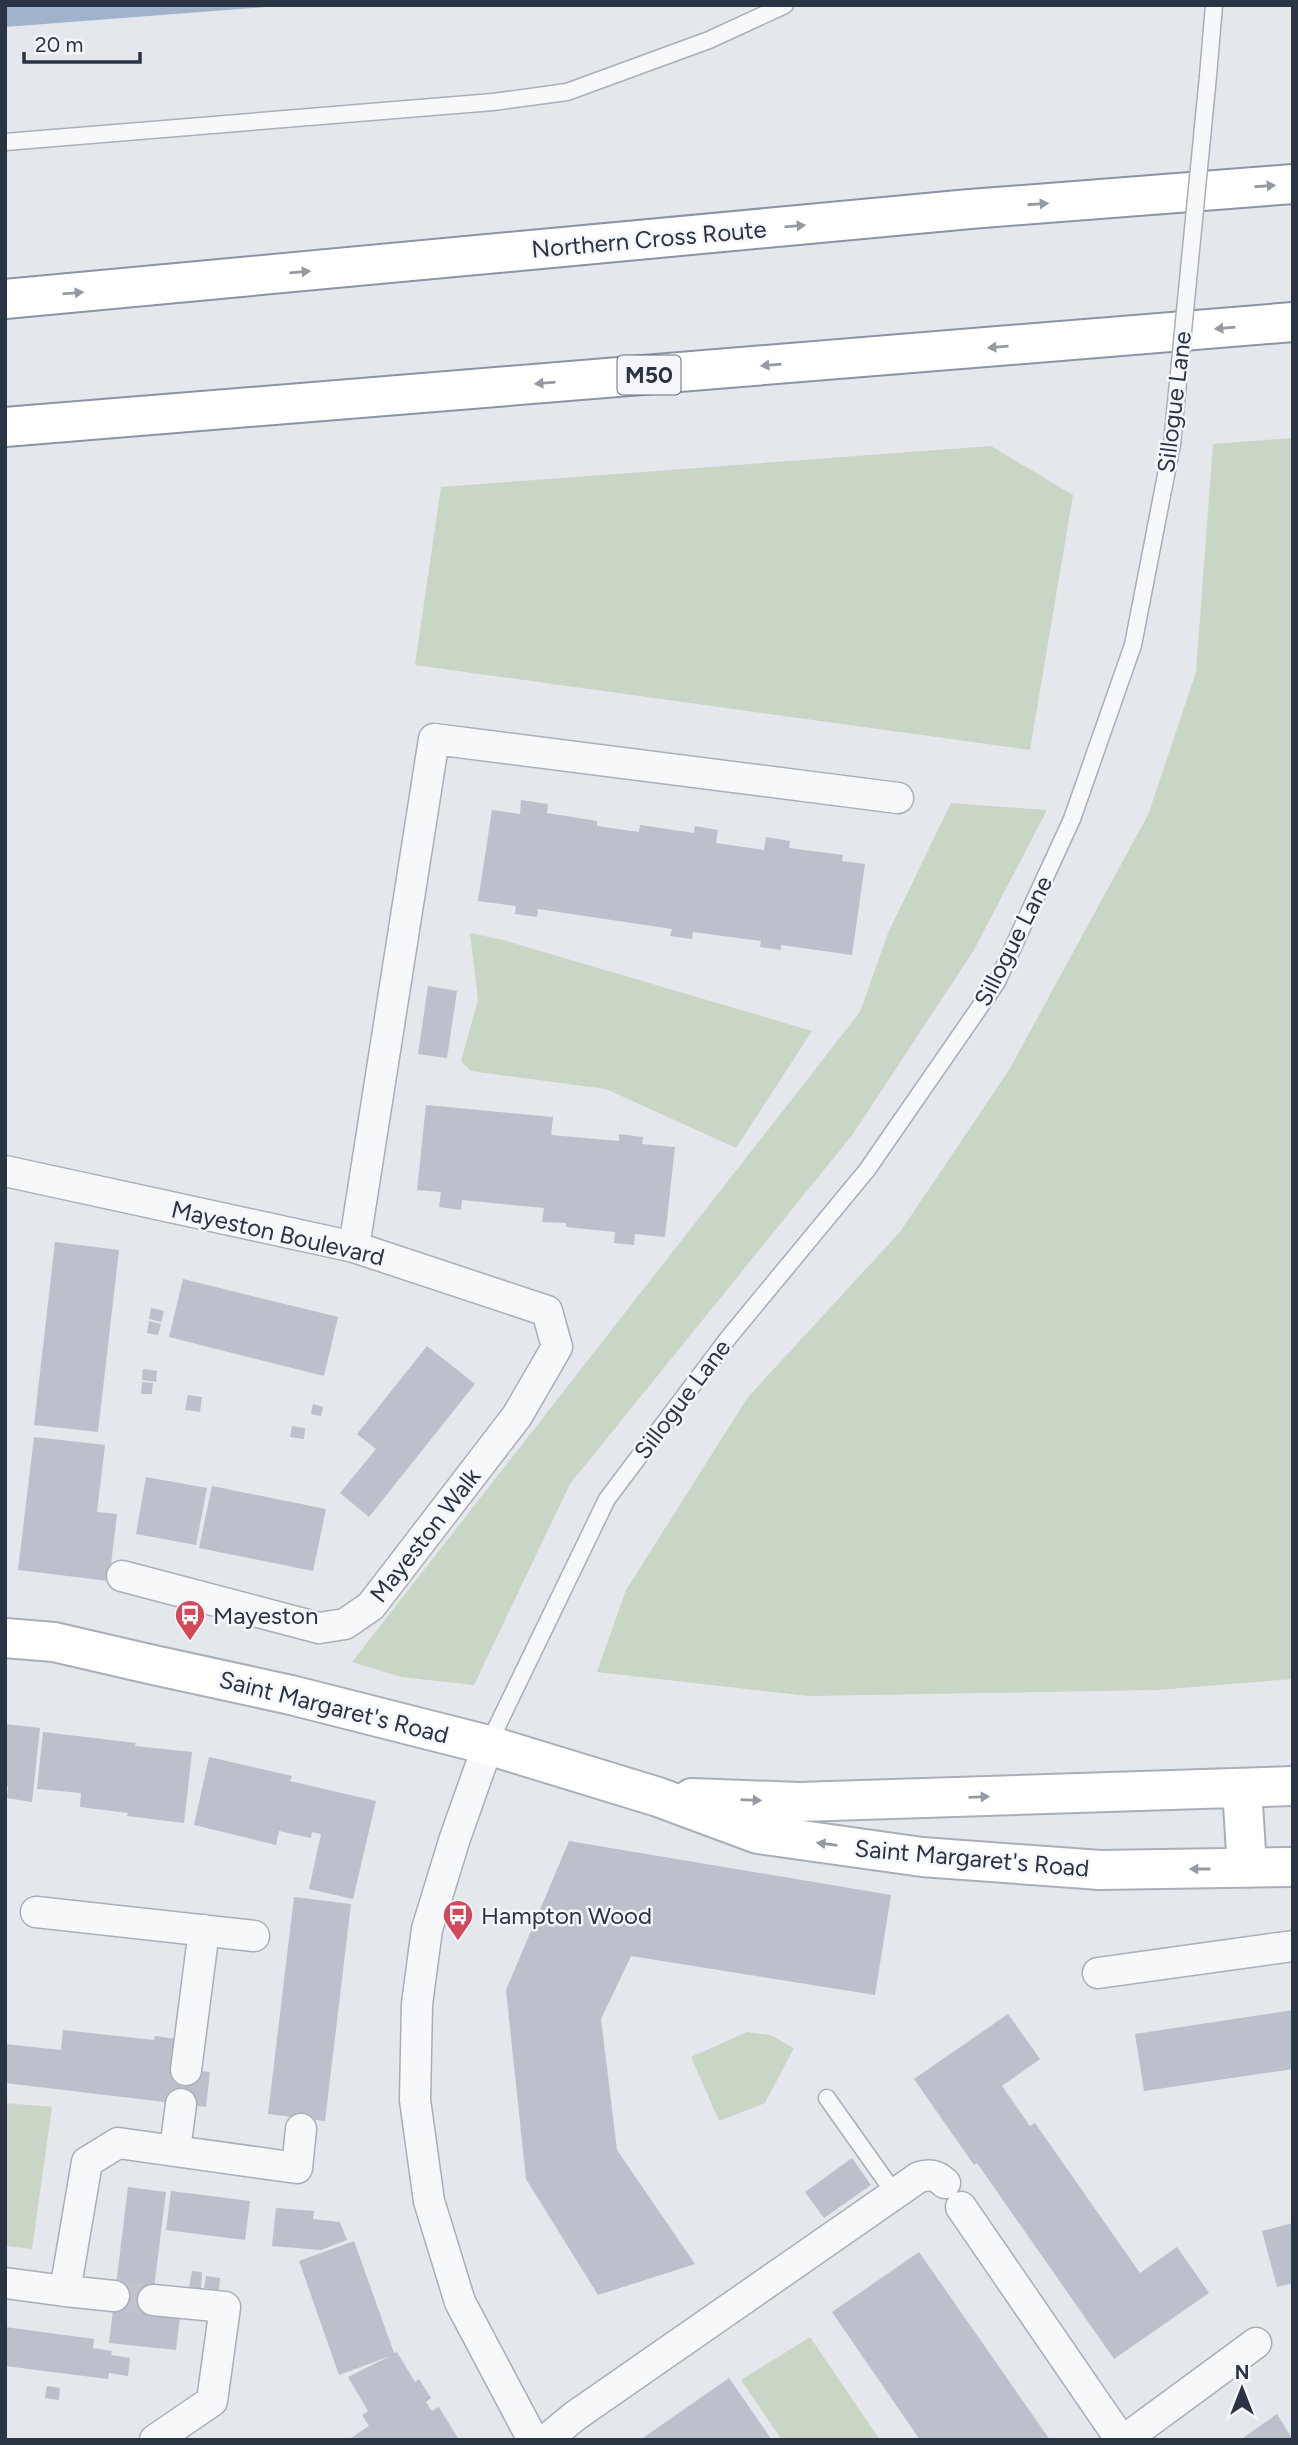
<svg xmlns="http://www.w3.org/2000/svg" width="1298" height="2445" font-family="Figtree,sans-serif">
  <rect width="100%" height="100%" fill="#e4e7ec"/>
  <path fill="#c9d6c5" d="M1293,438v1241l-136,11 -348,6 -212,-24 29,-82 122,-193 152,-165 109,-162 139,-255 48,-143 17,-228z
    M991,446l82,49 -43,255 -615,-85 26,-178z
    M951,803l96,7 -73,140 -121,184 -283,350 -96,201 -73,-8 -49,-15 508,-650 28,-79z
    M470,933l33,7 309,91 -76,117 -130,-59 -135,-18 -10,-10 17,-61z
    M747,2032l23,3 24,13 -29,55 -46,18 -28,-64z
    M5,2103l47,4 -20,142 -27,-3z
    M810,2337l70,103h-98l-41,-60z"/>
  <path fill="#9fb4cc" d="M5,5h288l-288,22z"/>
  <path fill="#bbc0ca" d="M521,800l27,4 -1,9 50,8v5l42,6 1,-7 54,8 1,-7 23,4 -2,13 48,7 2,-13 24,4 -1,7 54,7 -1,6 23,3 -13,91 -71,-10v5l-21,-3 1,-6 -68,-9 -1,7 -22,-3 2,-7 -134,-20 -1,8 -22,-3 1,-8 -38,-5 14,-91 28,4z
    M428,986l29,5 -10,67 -29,-4z
    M426,1105l127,12 -2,18 68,6v-7l24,3 -1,7 33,3 -10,90 -30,-3 -1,11 -20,-2 1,-11 -49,-5v-4l-24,-1 2,-14 -82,-8 -1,10 -22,-3 2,-15 -24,-2z
    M55,1242l64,8 -21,182 -64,-7z
    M183,1279l155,38 -14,59 -155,-39z
    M151,1308l13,3 -3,11 -12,-3z
    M149,1321l12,3 -3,11 -11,-2z
    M427,1346l48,38 -106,133 -29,-24 36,-44 -19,-15z
    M143,1369l14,2 -1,11 -14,-2z
    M142,1382l11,1 -1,11h-11z
    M188,1395l14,2 -2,15 -15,-2z
    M313,1404l10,3 -2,9 -10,-2z
    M292,1426l13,2 -1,11 -14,-2z
    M34,1437l71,8 -8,67 20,2 -8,67 -91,-11z
    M146,1477l61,11 -11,57 -60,-11z
    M212,1486l114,23 -13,62 -114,-23z
    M5,1724l35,4 -8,74 -25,-4 1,-12h-3z
    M43,1732l93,11 -1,3 57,6 -8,71 -57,-7 1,-3 -48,-6 1,-14 -44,-4z
    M209,1757l83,19 -2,5 86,20 -23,98 -44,-10 12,-55 -9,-2 -1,6 -32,-7 -3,14 -82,-20z
    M569,1841l322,54 -16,100 -244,-39 -30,63 16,131 78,114 -97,31 -72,-116 -20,-189z
    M294,1897l57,7 -26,217 -57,-7z
    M1293,2010v59l-149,22 -9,-57z
    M1008,2014l32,45 -38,27 28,40 5,-3 105,150 37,-26 32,46 -95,66 -137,-196 -3,2 -60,-86z
    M63,2030l91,10 1,-4 29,4 -3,29 29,3 -4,35 -201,-24v-39l56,6z
    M852,2158l19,27 -47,33 -19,-26z
    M128,2187l38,5 -15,120 29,4 -4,34 -67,-7z
    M171,2191l79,10 -5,39 -79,-10z
    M276,2208l38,3 -1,8 27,3 7,18 -26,10 -49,-4z
    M1293,2223v60l-16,4 -15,-56z
    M354,2241l40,112 3,-1 18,30 4,-3 12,19 -5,4 6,9 7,-4 20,33h-111l21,-14 -7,-11 6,-4 -20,-34 42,-21 -51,19 -40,-114z
    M919,2252l131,188h-130l-88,-128z
    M192,2271l10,1 -1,17 -12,-1z
    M206,2276l14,2 -1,12 -15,-2z
    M5,2327l89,12 -1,9 19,3 -1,4 19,3 -2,18 -19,-3 -1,6 -103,-13z
    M729,2378l43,62h-132z
    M47,2386l13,2 -1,12 -14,-2z
    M1277,2414l16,26h-53z"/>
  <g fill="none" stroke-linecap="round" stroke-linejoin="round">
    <path stroke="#bfc3cb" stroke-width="30" stroke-dasharray="30 15" stroke-linecap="butt" d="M114,2296l39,4"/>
    <g stroke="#a9aeb7" stroke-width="19">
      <path id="lane" d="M1208,76l6,-71
        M5,142l488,-40 74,-10 142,-52 76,-35
        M488,1745l119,-246 122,-162 138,-167 130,-188 75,-163 61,-174 39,-201
        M827,2098l68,96"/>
    </g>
    <g stroke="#a9aeb7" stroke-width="33">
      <path id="street" d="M5,1171l349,76 193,64 10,36 -40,69 -146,190 -26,18 -26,4 -197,-52
        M354,1247l80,-508 464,59
        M488,1745l-33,93 -28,91 -10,75 -2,96 14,101 31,101 73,138
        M36,1912l218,24
        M1098,1973l195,-27
        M186,2070l18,-140
        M175,2150l6,-46
        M961,2207l160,233
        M5,2283l60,8 22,-129 31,-19 179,25 4,-39
        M65,2291l49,5
        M153,2300l72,7 -13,94 -57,39
        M546,2440l29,-24 344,-239c12,-3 17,-2 26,6
        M1124,2440l132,-97"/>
    </g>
    <g stroke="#a9aeb7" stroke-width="42">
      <path id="secondary" d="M5,1638l49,4 95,22 142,31 197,50 170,52 100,37 164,23 178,13 193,-3
        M1242,1788l5,80
        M692,1798l107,4 494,-16"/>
    </g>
    <g stroke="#8b94a3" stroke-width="42">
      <path id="highway" d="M5,299l965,-90 323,-25
        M5,427l1288,-105"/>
    </g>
    <use href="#lane" stroke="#f7f8fa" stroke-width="16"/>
    <use href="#street" stroke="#f7f8fa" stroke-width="30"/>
    <use href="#secondary" stroke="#fff" stroke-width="38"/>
    <use href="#highway" stroke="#fff" stroke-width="38"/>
    <g stroke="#a9aeb7" stroke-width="19" stroke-linecap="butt">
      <path id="lane-bridge" d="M1172,444l36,-368"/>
    </g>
    <use href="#lane-bridge" stroke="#f7f8fa" stroke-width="16"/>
  </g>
  <defs><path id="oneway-solid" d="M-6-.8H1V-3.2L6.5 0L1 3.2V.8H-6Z" transform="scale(1.75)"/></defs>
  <g fill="#959aa2">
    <use href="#oneway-solid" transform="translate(1265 186) rotate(-4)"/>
    <use href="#oneway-solid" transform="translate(1038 204) rotate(-4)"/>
    <use href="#oneway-solid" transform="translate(795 226) rotate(-5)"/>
    <use href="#oneway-solid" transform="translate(300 272) rotate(-5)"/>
    <use href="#oneway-solid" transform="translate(73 293) rotate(-5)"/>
    <use href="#oneway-solid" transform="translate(1225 328) rotate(175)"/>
    <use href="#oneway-solid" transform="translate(998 347) rotate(175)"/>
    <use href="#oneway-solid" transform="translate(771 365) rotate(175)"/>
    <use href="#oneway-solid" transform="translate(545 383) rotate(175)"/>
    <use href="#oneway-solid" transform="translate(979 1797) rotate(-2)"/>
    <use href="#oneway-solid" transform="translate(751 1800) rotate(2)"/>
    <use href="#oneway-solid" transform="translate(827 1844) rotate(-172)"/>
    <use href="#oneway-solid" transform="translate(1200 1869) rotate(180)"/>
  </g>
  <defs>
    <g id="bus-pin" transform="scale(1.575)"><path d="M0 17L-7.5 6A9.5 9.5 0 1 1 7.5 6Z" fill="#d1495b" stroke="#f4f6f9"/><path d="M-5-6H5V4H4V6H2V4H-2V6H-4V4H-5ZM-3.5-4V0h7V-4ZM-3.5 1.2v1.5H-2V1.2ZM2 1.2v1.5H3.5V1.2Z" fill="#fff"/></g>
  </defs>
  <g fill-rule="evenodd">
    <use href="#bus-pin" x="190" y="1615"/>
    <use href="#bus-pin" x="458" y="1915"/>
  </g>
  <g text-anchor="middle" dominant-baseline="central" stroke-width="5" stroke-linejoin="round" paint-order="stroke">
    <rect fill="#f4f6f9" stroke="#676e7b" stroke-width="2" x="617.5" y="355.5" width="63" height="39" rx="5"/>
    <g font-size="23" font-weight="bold" fill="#2b3445">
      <text x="649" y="375">M50</text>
    </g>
    <g font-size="24" fill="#2b3445" stroke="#f4f6f9">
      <text transform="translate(649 239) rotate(-5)">Northern Cross Route</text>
      <text transform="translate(1174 402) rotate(-83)">Sillogue Lane</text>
      <text transform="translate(1013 941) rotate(-63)">Sillogue Lane</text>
      <text transform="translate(278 1233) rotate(13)">Mayeston Boulevard</text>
      <text transform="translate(682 1399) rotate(-53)">Sillogue Lane</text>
      <text transform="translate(425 1535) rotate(-52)">Mayeston Walk</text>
      <text transform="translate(334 1707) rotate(14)">Saint Margaret's Road</text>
      <text transform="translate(972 1858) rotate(5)">Saint Margaret's Road</text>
    </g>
    <g font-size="24" fill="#2b3445" stroke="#f4f6f9" text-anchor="start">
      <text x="213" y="1615">Mayeston</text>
      <text x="481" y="1915">Hampton Wood</text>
    </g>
  </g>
  <rect width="1298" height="2445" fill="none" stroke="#2b3445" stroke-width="14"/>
  <g transform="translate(1242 2389)" stroke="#f4f6f9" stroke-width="5" paint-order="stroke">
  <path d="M0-5L12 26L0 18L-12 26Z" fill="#2b3445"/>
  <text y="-10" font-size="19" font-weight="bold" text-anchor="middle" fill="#2b3445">N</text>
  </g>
  <path d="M24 52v10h116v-10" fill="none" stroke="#2b3445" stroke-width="3.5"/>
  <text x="35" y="52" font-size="21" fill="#2b3445" stroke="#f4f6f9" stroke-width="5" paint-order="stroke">20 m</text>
</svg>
